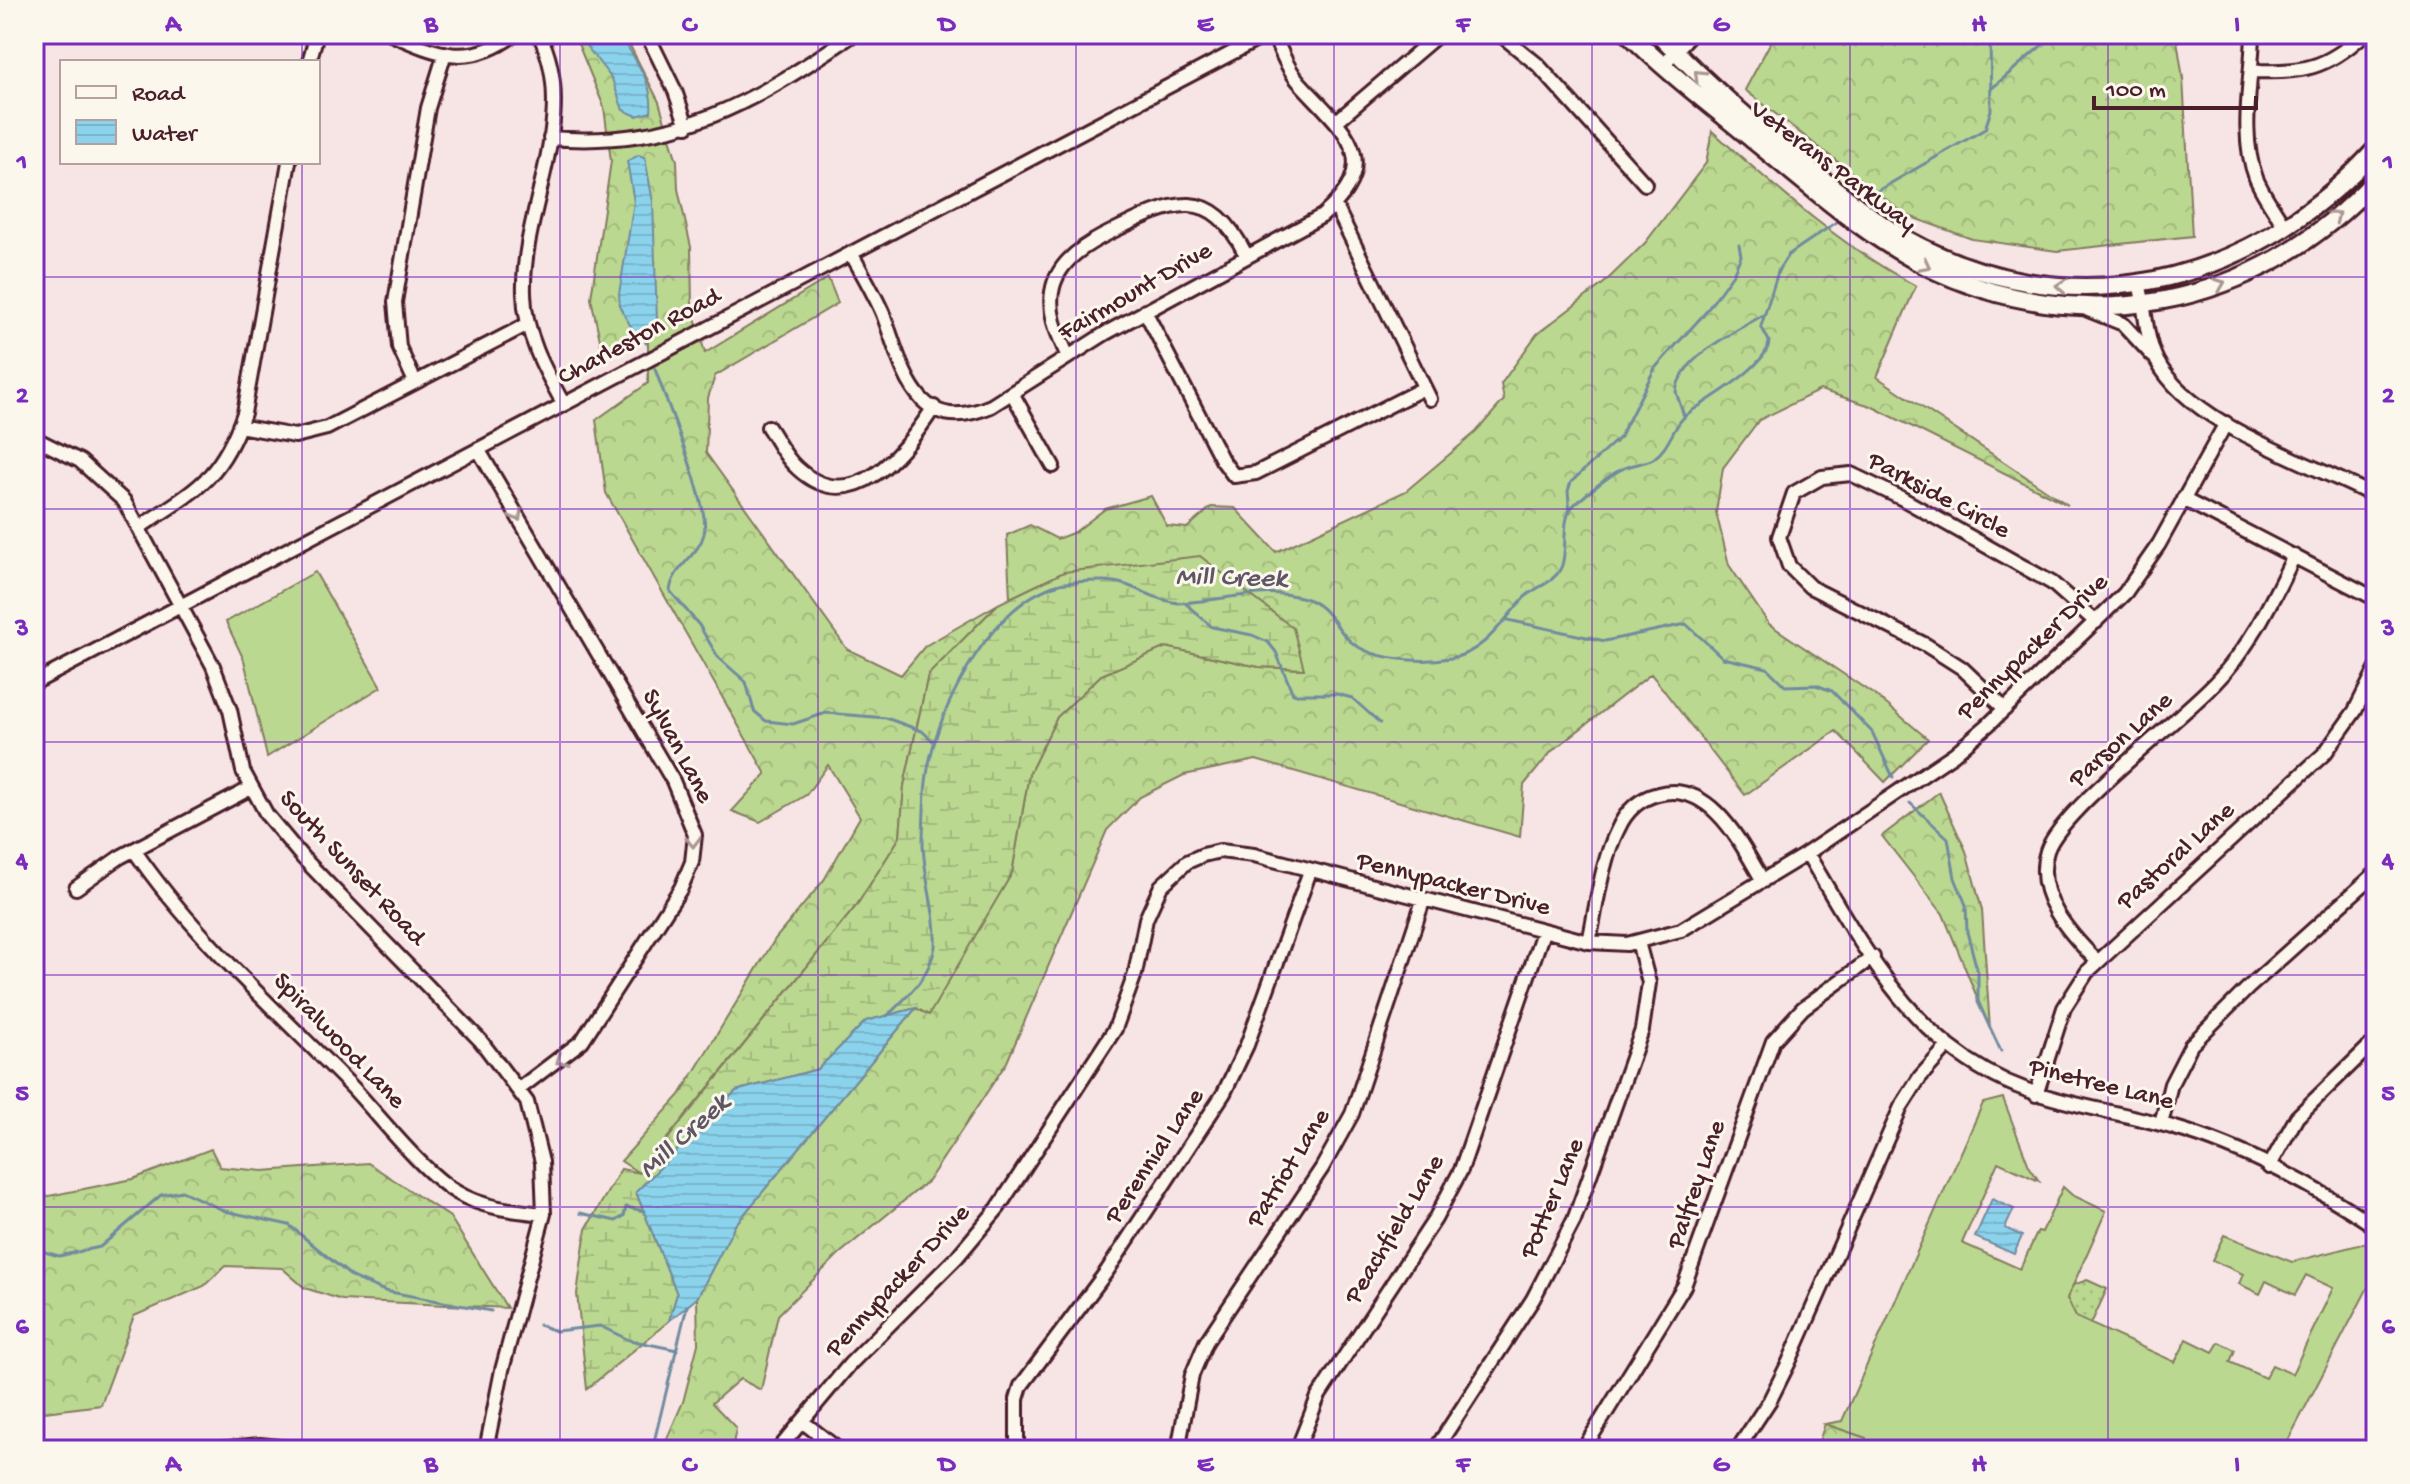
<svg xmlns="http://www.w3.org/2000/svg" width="2410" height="1484" font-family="'Gochi Hand',sans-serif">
  <defs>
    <pattern id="forest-crowns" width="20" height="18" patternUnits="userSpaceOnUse" patternTransform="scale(2)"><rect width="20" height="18" fill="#bbd890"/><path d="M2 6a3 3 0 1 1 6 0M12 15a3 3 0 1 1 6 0" fill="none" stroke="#a2b97c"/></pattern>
    <pattern id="wetland-marsh" width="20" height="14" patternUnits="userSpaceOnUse" patternTransform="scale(2)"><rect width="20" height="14" fill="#bbd890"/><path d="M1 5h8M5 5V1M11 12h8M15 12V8" fill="none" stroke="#a2b97c"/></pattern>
    <pattern id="park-dots" width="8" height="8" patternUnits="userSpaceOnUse" patternTransform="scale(2)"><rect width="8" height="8" fill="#bbd890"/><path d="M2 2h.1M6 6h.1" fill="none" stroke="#a2b97c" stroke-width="1.8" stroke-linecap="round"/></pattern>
    <pattern id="water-rules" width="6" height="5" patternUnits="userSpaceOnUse" patternTransform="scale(2)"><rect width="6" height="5" fill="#8bd3ec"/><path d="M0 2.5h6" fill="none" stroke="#79b5cb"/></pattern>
  </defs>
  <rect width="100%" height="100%" fill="#f7e4e5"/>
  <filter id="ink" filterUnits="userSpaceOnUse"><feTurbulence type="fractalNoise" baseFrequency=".0125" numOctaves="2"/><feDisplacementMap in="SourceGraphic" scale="16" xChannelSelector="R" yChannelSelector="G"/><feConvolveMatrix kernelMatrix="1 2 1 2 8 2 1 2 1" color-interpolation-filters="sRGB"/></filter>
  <g filter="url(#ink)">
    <path fill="#bbd890" stroke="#827c5e" stroke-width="2" d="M315,572l66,115 -114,70 -23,-97 -18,-38z
      M2003,1098l26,68 10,15 -41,-19 -36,81 58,26 18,-38 4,1 21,-45 9,8 34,16 -39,88 24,25 84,38 12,-23 26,13 6,-10 16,8 -5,12 35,16 7,-13 20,9 41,-86 -27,-13 -11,20 -29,-14 -6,13 -21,-10 4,-10 -31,-14 12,-25 68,27 78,-20 6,5v25l-93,178h-419l1,-12 -40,-14 17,-3 141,-318z"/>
    <path fill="url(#forest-crowns)" stroke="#827c5e" stroke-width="2" d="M574,34h50l35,68 18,59 1,28 13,58 1,60 13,46 123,-75 10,25 -123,73 -7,22 -2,55 141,196 54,26 24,-29 73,-42 -70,71 -24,111 -4,51 -43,68 -218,268 -18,-12 59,-66 95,-156 49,-59 36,-63 -32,-52 -22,30 -46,27 -28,-11 34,-37 -160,-281 -10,-73 52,-37v-45l-10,-2 -35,18 -12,-56 20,-137 -7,-54z
      M1775,34h401l7,44 9,158 -135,15 -85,-12 -66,-24 -161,-125z
      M1712,131c64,57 128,115 204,155l-39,91 191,128 -197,-99 -51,-16 -61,30 -36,48 -7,44 13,53 40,59 110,74 49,41 -43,43 -49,-51 -91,64 -94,-121 -99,77 -28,34 -4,52 -264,-77 -72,15 -44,22 -33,33 -100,232 -79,119 -89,73 -61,61 -17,75 -21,-11 -28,24 24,25 -4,22h-70l21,-48 15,-58 -1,-46 38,-73 181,-217 12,6 84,-141 17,-99 28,-57 44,-42 65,-28 93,20 45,2 -240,-97 -54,26 -3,-63 23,-10 27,14 18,-7 30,-23 46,-13 16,30 20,2 24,-21 24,1 41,44 130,-61 70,-59 28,-32 -3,-16 36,-50 67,-51 41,-40 61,-80z
      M1939,792l27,59 16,59 8,119 -47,-115 -61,-78z
      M211,1149l9,18 43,4 105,-8 82,54 57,91 -165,-8 -37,-12 -23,-20 -57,-2 -21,20 -70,30 -33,89 -56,7 -11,-13v-200l99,-20z
      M1825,1424l41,14 -2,12h-48z"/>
    <path fill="url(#wetland-marsh)" stroke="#827c5e" stroke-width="2" d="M1200,556l93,72 11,41 -45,-2 -93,-20 -65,28 -44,42 -28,57 -17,99 -83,142 -13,-7 -50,13 -48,48 -82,22 -100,101 41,102 -8,27 -82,68 -10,-95 9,-65 35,-60 19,4 217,-268 43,-68 4,-51 24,-111 70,-71 66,-32z"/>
    <path fill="url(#park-dots)" stroke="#827c5e" stroke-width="2" d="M2087,1280l20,9 -16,35 -15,-7 -9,-19 6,-13z"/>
    <path fill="url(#water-rules)" stroke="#718b9f" stroke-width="2" d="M577,34h43c14,25 34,48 31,78l-14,4 -14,-6 -11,-31z
      M639,155l6,3 8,44 4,119 -6,14 -17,-3 -14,-25 -1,-13 15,-92 -7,-41z
      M916,1008l-181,217 -38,73 -28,23 8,-27 -41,-102 100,-101 82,-22 48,-48z
      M1992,1199l22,10 -9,19 17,8 -8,18 -39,-17z"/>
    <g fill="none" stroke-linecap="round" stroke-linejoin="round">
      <path stroke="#718b9f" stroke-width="3" d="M1991,89l64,-55
        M1872,194l113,-65 6,-19 -1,-76
        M643,332l3,11
        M655,369c11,33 56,137 49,165 -6,23 -31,32 -34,57l29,34 19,32 28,25 8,29 12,10 27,3 33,-11 60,5 36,13 12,11
        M1684,416l-8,-24c4,-35 62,-62 89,-78
        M1570,512l-2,-21 3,-9 49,-45 35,-69 50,-55 28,-39 8,-18 -2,-11
        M1185,603l27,24 40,8 16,7 8,10 17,42h44l15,4 28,25
        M1508,620l97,21 81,-17 37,34 44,10 18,18 31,-1 16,6 40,41 21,45
        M1910,803l38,35 7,40 11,27 1,27 11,41v29l23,49
        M887,1016c22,-21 42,-38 48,-69 2,-36 -13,-73 -12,-109 1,-26 1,-54 7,-79 14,-62 64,-157 130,-175 13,-3 29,-3 43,-3 29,0 47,19 75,22 42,-1 82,-17 126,-5 23,7 28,24 43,40 21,23 75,25 104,20 33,-5 52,-38 73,-60 12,-12 29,-14 37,-30 8,-18 -2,-51 14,-64 12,-10 36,-31 49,-36 9,-4 20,-4 29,-9 18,-12 20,-36 37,-47 19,-13 79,-47 79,-71l-8,-15 18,-57 9,-14 50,-34
        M580,1213l36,8 8,-5 2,-9 18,4
        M34,1249l25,7 41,-9 61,-52 21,-4 43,20 64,14 63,52 33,14 106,20
        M539,1325l17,6 44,-5 29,14 48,10
        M652,1450l35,-144"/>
      <g stroke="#4a1f2b" stroke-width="18">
        <path id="minor" d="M391,34c48,21 79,34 124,0
          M539,34c42,83 -18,174 -15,260 1,40 20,75 39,109
          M647,34l28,57 12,35
          M1500,34l38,31 107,119
          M2253,34c-1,46 -14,100 3,144 7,17 19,33 29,49
          M309,62l8,-28
          M1662,66l29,-32
          M2251,71c52,1 74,-1 113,-37
          M1338,120l101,-86
          M550,138c129,10 202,-35 304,-104
          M1335,205l95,194
          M851,253c11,20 23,40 32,61 20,52 31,125 108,92l115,-73 216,-117c66,-56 19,-88 -22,-133 -12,-13 -19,-32 -27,-49
          M2139,283c7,26 6,54 18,78 34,65 156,102 219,136
          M2088,310l35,14 30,32
          M1145,311l77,149 12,16 22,-3 168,-85
          M1068,357c-9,-21 -20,-41 -16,-65 5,-32 36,-49 63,-62 59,-29 96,-46 131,25
          M415,382l-16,-35 -4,-45 33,-194 17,-55
          M1012,393l41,73
          M239,426l56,10 32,-8 201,-104
          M768,427c10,14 16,30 29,41 56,52 108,-16 137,-61
          M34,438l46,23 44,40 89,165 17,44 13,61 24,44 36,43 177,182 47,62 15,60 2,52 -42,156 -16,80
          M478,449l195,332 22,54 -3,27 -11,26 -99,153 -63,48
          M2183,499l193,100
          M140,527c55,-37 81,-47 104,-114l45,-251
          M34,683l1234,-649
          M2005,709l-43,-41 -36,-23 -116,-58 -21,-21 -10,-29 15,-44 28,-16 29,-3 50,24 151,85 44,39
          M134,850c61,89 144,161 219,238 28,30 70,84 103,104 26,16 58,19 88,22
          M1807,853c39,66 81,145 143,194 73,58 141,56 225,81 69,20 142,59 201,99
          M76,888l44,-31 131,-69
          M1589,942c8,-37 12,-80 29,-113 8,-18 20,-30 40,-35 53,-14 83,50 105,87
          M2097,961c-28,-28 -64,-67 -50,-110 13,-40 131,-129 167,-167 36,-36 58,-83 80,-128
          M2036,1095l28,-87 23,-36 238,-219 30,-42 21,-42
          M2161,1124l10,-40 20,-39 58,-58 127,-114
          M2269,1167l28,-50 79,-77
          M803,1422l36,28
          M208,1450l52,-5 47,5
          M778,1450l72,-86 107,-107 41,-49 117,-179 20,-55 11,-55 15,-33 26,-24 16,-7 17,-4 34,4 335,87 38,2 54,-14 122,-74 151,-102 34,-29 137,-132 34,-49 67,-121
          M1017,1450v-51l4,-13 86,-115 117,-178 23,-48 63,-174
          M1178,1450l14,-75 14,-33 116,-174 30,-54 71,-213
          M1297,1450l21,-53 117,-178 26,-49 82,-238
          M1435,1450l98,-151 41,-79 68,-190 7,-47 -11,-41
          M1583,1450l101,-164 89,-245 30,-33 70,-51
          M1737,1450l33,-50 19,-38 112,-255 19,-30 28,-31"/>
      </g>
      <g stroke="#4a1f2b" stroke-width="22">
        <path id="major" d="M1629,34c39,39 82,71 124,106 55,44 108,93 171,125 156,78 334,44 452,-86
          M1659,34c48,51 99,94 153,137 29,22 57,47 88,65 167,95 350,52 476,-87"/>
      </g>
      <use href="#minor" stroke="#fbf7ec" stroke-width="12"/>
      <use href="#major" stroke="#fbf7ec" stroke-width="16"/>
    </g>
    <defs><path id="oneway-chevron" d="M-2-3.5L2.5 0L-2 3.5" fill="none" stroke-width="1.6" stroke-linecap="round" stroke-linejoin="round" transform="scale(2)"/></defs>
    <g stroke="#ab9695">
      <use href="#oneway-chevron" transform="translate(1699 75) rotate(-135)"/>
      <use href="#oneway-chevron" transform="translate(2335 216) rotate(-39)"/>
      <use href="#oneway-chevron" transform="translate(1925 265) rotate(27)"/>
      <use href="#oneway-chevron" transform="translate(2220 284) rotate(-22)"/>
      <use href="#oneway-chevron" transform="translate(2061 286) rotate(-176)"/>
      <use href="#oneway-chevron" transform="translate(517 516) rotate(60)"/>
      <use href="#oneway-chevron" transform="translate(693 842) rotate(89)"/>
      <use href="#oneway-chevron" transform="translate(561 1060) rotate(144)"/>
    </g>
  </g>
  <path fill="none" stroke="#7b2cbf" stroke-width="2" stroke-opacity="0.55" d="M302,34v28M560,34v1416M818,34v1416M1076,34v1416M1334,34v1416M1592,34v1416M1850,34v1416M2108,34v1416M302,162v1288M34,277h2342M34,509h2342M34,742h2342M34,975h2342M34,1207h2342"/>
  <g text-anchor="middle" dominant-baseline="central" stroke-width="6" stroke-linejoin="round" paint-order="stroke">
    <g font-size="26" fill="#4a1f2b" stroke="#fbf7ec">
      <text transform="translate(1832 168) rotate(37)">Veterans Parkway</text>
      <text transform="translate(1136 293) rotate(-30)">Fairmount Drive</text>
      <text transform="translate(640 338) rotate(-28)">Charleston Road</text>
      <text transform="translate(1938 497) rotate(28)">Parkside Circle</text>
      <text transform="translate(2034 648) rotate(-44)">Pennypacker Drive</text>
      <text transform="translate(2122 741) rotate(-42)">Parson Lane</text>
      <text transform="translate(676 747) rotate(62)">Sylvan Lane</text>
      <text transform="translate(2177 857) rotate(-42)">Pastoral Lane</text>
      <text transform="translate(351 869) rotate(47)">South Sunset Road</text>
      <text transform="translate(1453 886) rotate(14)">Pennypacker Drive</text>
      <text transform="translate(338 1042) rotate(46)">Spiralwood Lane</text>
      <text transform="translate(2101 1086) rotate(14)">Pinetree Lane</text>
      <text transform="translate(1156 1157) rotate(-56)">Perennial Lane</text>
      <text transform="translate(1290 1169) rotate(-58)">Patriot Lane</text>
      <text transform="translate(1698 1185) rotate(-71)">Palfrey Lane</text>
      <text transform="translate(1554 1199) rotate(-67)">Potter Lane</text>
      <text transform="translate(1396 1230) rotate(-59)">Peachfield Lane</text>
      <text transform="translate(899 1282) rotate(-47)">Pennypacker Drive</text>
    </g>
    <g font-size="28" font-style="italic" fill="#5e5565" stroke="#fbf7ec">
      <text transform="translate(1231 579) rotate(1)">Mill Creek</text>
      <text transform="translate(685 1137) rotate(-42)">Mill Creek</text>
    </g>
  </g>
  <rect width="2410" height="1484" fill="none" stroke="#fbf7ec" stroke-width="88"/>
  <rect x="60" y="60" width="260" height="104" fill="#fbf7ec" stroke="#b4a19f" stroke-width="2"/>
  <rect x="76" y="86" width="40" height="12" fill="#fbf7ec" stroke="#b4a19f" stroke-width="2"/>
  <text x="132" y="100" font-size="24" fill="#4a1f2b">Road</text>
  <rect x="76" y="120" width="40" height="24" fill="url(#water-rules)" stroke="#b4a19f" stroke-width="2"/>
  <text x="132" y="140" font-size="24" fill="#4a1f2b">Water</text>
  <path d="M2094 96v12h162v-12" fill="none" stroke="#4a1f2b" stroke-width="4"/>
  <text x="2106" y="96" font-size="24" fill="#4a1f2b" stroke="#fbf7ec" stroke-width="6" paint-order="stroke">100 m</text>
  <rect x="44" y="44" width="2322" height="1396" fill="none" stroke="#7b2cbf" stroke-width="3"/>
  <g font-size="26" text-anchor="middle" font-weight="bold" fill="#7b2cbf">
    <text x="173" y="31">A</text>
    <text x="431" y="31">B</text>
    <text x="689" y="31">C</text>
    <text x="947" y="31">D</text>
    <text x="1205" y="31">E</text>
    <text x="1463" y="31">F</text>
    <text x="1721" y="31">G</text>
    <text x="1979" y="31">H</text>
    <text x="2237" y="31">I</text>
    <text x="22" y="169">1</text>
    <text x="2388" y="169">1</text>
    <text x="22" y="402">2</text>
    <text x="2388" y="402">2</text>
    <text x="22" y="635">3</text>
    <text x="2388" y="635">3</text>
    <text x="22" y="867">4</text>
    <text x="2388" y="867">4</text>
    <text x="22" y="1100">5</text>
    <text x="2388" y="1100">5</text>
    <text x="22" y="1333">6</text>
    <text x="2388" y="1333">6</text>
    <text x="173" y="1471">A</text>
    <text x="431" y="1471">B</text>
    <text x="689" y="1471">C</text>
    <text x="947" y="1471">D</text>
    <text x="1205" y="1471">E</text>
    <text x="1463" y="1471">F</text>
    <text x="1721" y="1471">G</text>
    <text x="1979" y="1471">H</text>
    <text x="2237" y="1471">I</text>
  </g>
</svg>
